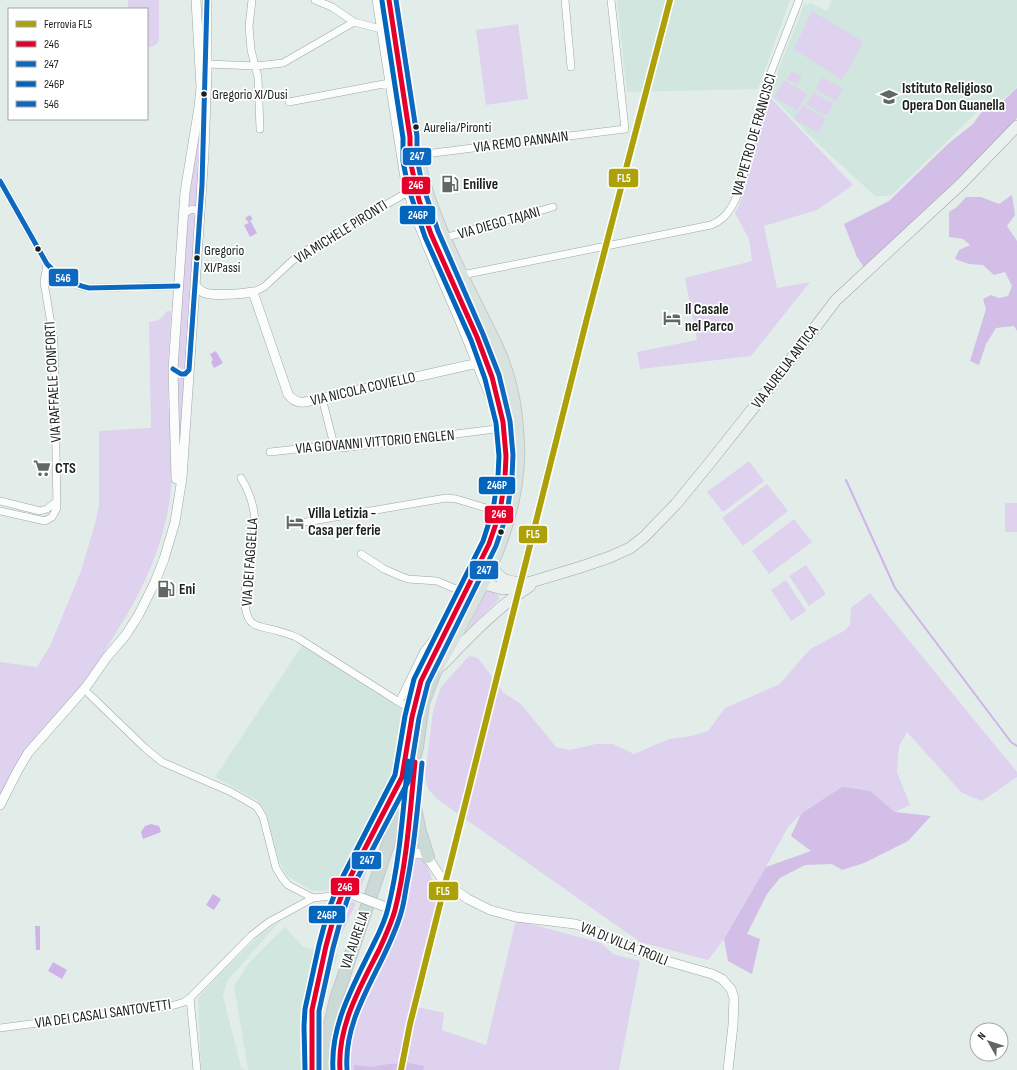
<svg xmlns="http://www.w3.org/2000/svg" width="1017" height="1070" font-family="'Sofia Sans Condensed',sans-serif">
  <rect width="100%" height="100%" fill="#e2edea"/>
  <path fill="#d1e6df" d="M617,0h173l-32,89 -131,3z
    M832,0h185v87l-16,14h-13l-97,95h-16l-61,-56 -45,-46 35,-89 7,-2 16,8z
    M303,644l104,69 -18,80 -50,97 -26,1 -26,-15 -8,-15 -13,-49 -9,-12 -42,-23z
    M281,920l-54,61 -4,15 18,71 4,3h-44l-3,-72 19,-21 44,-43z
    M285,927l18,20 35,7 -16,52 -4,64h-70l-14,-84 15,-23z"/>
  <path fill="#ded2ee" d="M128,0h31v38c-1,7 -5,9 -12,9v-38h-19z
    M812,11l52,31 -22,38 -48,-31z
    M518,24l10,75 -42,6 -10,-75z
    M792,71l10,5 -5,9 -10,-6z
    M822,77l21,12 -7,12 -21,-12z
    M784,80l23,14 -10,17 -23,-14z
    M813,92l21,12 -8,12 -20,-12z
    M767,94l86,91 -36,25 -53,16 13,62 33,-6 -59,74 -111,13 -3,-17 60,-12 -12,-62 67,-17 -3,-22 -14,-26 4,-8 8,-23z
    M203,96l-6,112 -5,-2 -5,1z
    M803,105l23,14 -8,14 -24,-14z
    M192,214l3,2 -9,151 -5,3 -4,-1 10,-153z
    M167,311h4c-1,28 -4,55 -3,82 1,32 6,63 3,95 -5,56 -30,107 -61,154 -8,14 -17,28 -27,40l-4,9 -51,58 -18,26 -10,22v-135l37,5 13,-21 31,-75 14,-47 4,-18v-75l52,-3 -2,-106c9,-1 13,-3 18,-11z
    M176,377l3,2 6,-1 -6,88z
    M749,461l15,20 -41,31 -16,-20z
    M767,484l21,27 -45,35 -21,-28z
    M1005,503h12v29h-12z
    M794,519l18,23 -43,32 -17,-23z
    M806,565l20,29 -17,12 -20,-30z
    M786,580l20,31 -15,10 -20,-31z
    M487,590l11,5 1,4 -32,32z
    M870,593l147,179v5l-35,24 -20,-8 -55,-61 -8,14 -2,26 13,33 -15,7 -25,-21 -69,23 -13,13 -22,40 -42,72 -16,21 -68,-18 -203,-143 -9,-10 -3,-13 8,-65 8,-24 28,-31 9,2 26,35 17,11 35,43 14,3 26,-6h17l21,10 35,-15 23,-3 16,-5 17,-23 55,-24 30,-35 34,-18 6,-6 1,-17z
    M381,828l-21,63 -5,-2 -3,-4z
    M415,859h6l5,3 6,17 7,7v14l-14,46 -12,60 31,7 -2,17 44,15 30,-125 85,23 12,11 27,7 -21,109h-270v-13l6,-29 20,-56 5,-13 14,-22 8,-25 8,-49z
    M350,901l6,2 -18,39 -8,10 1,-13 14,-36z"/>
  <path fill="#d2bee7" d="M1017,88v30l-31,34 -122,115 -7,-10 -13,-33 45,-23 60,-58 24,-19 16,-22h13z
    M1012,195l3,20 -8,11 10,15v90l-3,-5 -18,2 -10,16 -7,21 -9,-4 16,-52 -3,-10 8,-4 8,3 9,-2 4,-10 -7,-14 -11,3 -11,-10 -14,-1 -14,-5 4,-9 11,-5 -7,-6 -14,-2v-25l8,-5 9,-10h15l18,7z
    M842,787l28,4 25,21 36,4 -23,25 -44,22 -22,7 -10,-6 -27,1 -25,13 -13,16 -20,40 13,5 -8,35 -24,-13 -4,-22 42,-72 45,-16 -20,-15 10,-22z
    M408,1063l16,3 -1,4h-69v-5l17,2 18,-3z"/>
  <path fill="#cfb3e8" d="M250,215l3,5h-3l7,13 -7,4 -6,-12 5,-2 -4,-5z
    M216,351l7,12 -9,5 -3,-6 2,-2 -3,-6z
    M151,824l8,2 2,6 -18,7 -2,-7 4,-6z
    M213,894l8,5 -7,11 -8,-5z
    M35,926h5v24h-4z
    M53,962l14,8 -5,9 -14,-8z"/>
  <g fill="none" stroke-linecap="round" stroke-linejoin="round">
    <path stroke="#cfb3e8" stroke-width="2" d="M846,480l49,108 116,154 6,4"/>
    <g stroke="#9ea6a4" stroke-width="8">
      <path id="minor" d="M252,0l-3,26 2,24 7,27 2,52
        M315,0l17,7 22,15 27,7
        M376,0l28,178c10,46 32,89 50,132 15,33 26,68 42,101
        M565,0l6,67
        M207,64l49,2 27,-3 71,-41
        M289,102l100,-19 11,-13
        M417,155l208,-26 -14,-129
        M0,181l47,83c11,13 25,21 42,24l89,-2
        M183,214l9,-5 4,1 4,4
        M444,238l109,-31
        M462,275l249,-50c18,-7 24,-23 30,-40l25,-100 33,-85
        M253,292l11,-5 28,-26 15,-11 101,-58
        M173,369c5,6 11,8 16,1
        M322,398l12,47
        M270,452l64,-7 5,3h3l162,-20
        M241,478c8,13 13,27 14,43 1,23 -21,86 -3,102 6,5 18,5 26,8 7,2 14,4 20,7l115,73
        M0,501l40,10 7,-2 10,-8
        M0,511l45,10 7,-4 5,-9 -3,-166 -10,-60 3,-18
        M306,522l140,-24 10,1 44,13
        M361,554l23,15 16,7 8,3 29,2 28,12
        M89,694l56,54 17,14 67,29 18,10 10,6 6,10 13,51 7,11 5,6 25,13 29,-3
        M399,702l25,-51 17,-21
        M190,998l7,72
        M0,1028l175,-23 9,-3 6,-4 61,-62 18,-14 44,-24"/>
    </g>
    <g stroke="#9ea6a4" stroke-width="10">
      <path id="tertiary" d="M195,284c2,4 5,7 10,9 9,3 37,1 48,-1l35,102c4,6 9,9 17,8l164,-37c12,-2 23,-7 29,6l16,60
        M176,479l-3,-110 12,-177 14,-85 2,-20 -5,-87
        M0,805l18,-35 10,-17 58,-66 21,-30 18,-21 13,-20 17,-34 9,-23 11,-37 7,-44 22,-325 3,-80v-73
        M340,1070v-17l8,-40 6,-16 39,-78 12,-62 13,-4 8,2 16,24 10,9 16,11 22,11 26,7 59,7 19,6 38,19 38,13 42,12 10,5 9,10 3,9 -1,27 -5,45"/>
    </g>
    <g stroke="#9ea6a4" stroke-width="12">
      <path id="secondary" d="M492,563c4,16 16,20 30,19
        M475,581l27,8 9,-1 70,-21 29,-10 20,-9 14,-11 32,-33 32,-39 58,-73 70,-92 124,-115 57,-59
        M442,665c28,-29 54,-57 88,-79"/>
    </g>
    <g stroke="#c2c8c6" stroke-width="14">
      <path id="primary" d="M389,0l21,137c-3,44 16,84 34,123 27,62 65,138 62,207 -3,81 -58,142 -85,215 -4,9 -6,20 -8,29
        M418,159c14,66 49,125 78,186 11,23 17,47 20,72 1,14 3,29 2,43 -3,78 -47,147 -84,214"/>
    </g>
    <g stroke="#c2c8c6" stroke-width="14">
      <path id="trunk" d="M400,785l13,-74
        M415,808l5,24 8,25
        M405,857l8,-70
        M312,1065l-1,-39 1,-16 14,-64 9,-33 9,-24 57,-111
        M319,1070l3,-41
        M328,1070l1,-41 7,-30 70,-208 11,-44 6,-44 11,-29"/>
    </g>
    <use href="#minor" stroke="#fbfcfc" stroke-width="7"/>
    <use href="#tertiary" stroke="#fbfcfc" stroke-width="9"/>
    <use href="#secondary" stroke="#e9f0ed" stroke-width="11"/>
    <use href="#primary" stroke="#d8e3e0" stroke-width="12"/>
    <use href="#trunk" stroke="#ccdad7" stroke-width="12"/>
    <g stroke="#9ea6a4" stroke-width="10" stroke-linecap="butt">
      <path id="tertiary-bridge" d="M351,894l35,13"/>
    </g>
    <use href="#tertiary-bridge" stroke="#fbfcfc" stroke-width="9"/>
    <g stroke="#fff" stroke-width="8">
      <path id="bus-1" d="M312,1070v-60l14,-64 9,-33 9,-24 58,-112 10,-60 9,-36 68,-137 11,-32 5,-35 1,-21 -3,-34 -11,-45 -15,-40 -46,-103 -12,-34 -9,-40v-23l-21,-137
        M340,1070c-3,-43 20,-83 39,-120 6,-13 12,-26 16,-40 12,-48 15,-99 20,-148"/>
    </g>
    <g stroke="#fff" stroke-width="8">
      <path id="bus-2" d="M347,1069c-4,-57 39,-103 54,-156 3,-9 4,-20 6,-30 8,-39 11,-80 15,-120
        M319,1070v-59l14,-63 9,-33 8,-23 59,-112 10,-62 9,-35 68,-137 11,-32 5,-37 1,-22 -3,-34 -11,-46 -16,-41 -45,-103 -16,-48 -5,-24v-23l-21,-136"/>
    </g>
    <g stroke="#fff" stroke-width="8">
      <path id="bus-3" d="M305,1070l-1,-44 1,-17 14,-64 9,-34 10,-25 57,-111 10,-59 9,-37 69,-138 10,-31 5,-34 1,-20 -3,-33 -11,-44 -14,-39 -46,-103 -17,-50 -5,-26v-23l-21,-137
        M333,1070c-3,-44 20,-84 39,-123 6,-12 13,-25 16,-39 12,-47 15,-98 20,-147"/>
    </g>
    <g stroke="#fff" stroke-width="8">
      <path id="bus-4" d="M0,181l47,83c12,13 25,20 42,24l89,-2
        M173,369l8,5h4l4,-4 13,-185 5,-185"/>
    </g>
    <use href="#bus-1" stroke="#e4002b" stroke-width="5"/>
    <use href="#bus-2" stroke="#0c69bf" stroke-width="5"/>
    <use href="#bus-3" stroke="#0065bd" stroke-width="5"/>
    <use href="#bus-4" stroke="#0c69bf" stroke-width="5"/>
    <g stroke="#fff" stroke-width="9">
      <path id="rail-1" d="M401,1070l9,-46 176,-702 84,-322"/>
    </g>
    <use href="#rail-1" stroke="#aca108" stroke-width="6"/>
  </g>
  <defs>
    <g id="school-bare" transform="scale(1.38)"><path d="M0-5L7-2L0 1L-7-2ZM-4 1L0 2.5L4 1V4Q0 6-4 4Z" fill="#606865" stroke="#fff" stroke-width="2.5" paint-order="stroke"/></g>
    <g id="fuel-bare" transform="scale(1.38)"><path d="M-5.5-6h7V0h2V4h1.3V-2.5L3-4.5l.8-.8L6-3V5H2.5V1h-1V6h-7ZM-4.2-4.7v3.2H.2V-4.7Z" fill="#606865" stroke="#fff" stroke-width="2.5" paint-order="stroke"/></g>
    <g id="hotel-bare" transform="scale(1.38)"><path d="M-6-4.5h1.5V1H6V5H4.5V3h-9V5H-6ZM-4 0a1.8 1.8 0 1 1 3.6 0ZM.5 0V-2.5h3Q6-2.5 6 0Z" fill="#606865" stroke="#fff" stroke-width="2.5" paint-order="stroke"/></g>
    <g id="supermarket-bare" transform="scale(1.38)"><path d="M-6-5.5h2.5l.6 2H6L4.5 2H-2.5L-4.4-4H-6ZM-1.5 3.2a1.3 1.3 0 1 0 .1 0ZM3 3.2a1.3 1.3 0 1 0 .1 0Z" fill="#606865" stroke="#fff" stroke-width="2.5" paint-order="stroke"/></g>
  </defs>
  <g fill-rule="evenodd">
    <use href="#school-bare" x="889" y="97"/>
    <use href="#fuel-bare" x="450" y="184"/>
    <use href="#hotel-bare" x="672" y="318"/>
    <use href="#supermarket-bare" x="42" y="468"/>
    <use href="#hotel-bare" x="295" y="522"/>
    <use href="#fuel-bare" x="166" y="589"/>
  </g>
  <g fill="#1a201e" stroke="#fff" stroke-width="1.5">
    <circle cx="204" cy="94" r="3.5"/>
    <circle cx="416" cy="127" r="3.5"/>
    <circle cx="38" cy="249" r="3.5"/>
    <circle cx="197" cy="258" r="3.5"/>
    <circle cx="501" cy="532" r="3.5"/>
  </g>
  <g text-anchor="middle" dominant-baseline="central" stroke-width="3.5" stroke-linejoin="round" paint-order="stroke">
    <g font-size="14" fill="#1a201e" stroke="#fff" text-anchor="start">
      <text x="212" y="94">Gregorio XI/Dusi</text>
      <text x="424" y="127">Aurelia/Pironti</text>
      <text x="204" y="250">Gregorio<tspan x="204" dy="17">XI/Passi</tspan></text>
    </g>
    <g font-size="15" font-weight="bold" fill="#1a201e" stroke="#fff" text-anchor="start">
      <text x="902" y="88">Istituto Religioso<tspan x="902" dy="17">Opera Don Guanella</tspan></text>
      <text x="463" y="184">Enilive</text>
      <text x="685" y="309">Il Casale<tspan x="685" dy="17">nel Parco</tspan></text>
      <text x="55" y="468">CTS</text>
      <text x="308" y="513">Villa Letizia -<tspan x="308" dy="17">Casa per ferie</tspan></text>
      <text x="179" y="589">Eni</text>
    </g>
    <g font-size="15" fill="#1a201e" stroke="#fff">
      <text transform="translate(754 135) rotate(-74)">VIA PIETRO DE FRANCISCI</text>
      <text transform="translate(521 142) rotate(-7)">VIA REMO PANNAIN</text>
      <text transform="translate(499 223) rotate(-16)">VIA DIEGO TAJANI</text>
      <text transform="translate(341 232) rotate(-32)">VIA MICHELE PIRONTI</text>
      <text transform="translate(785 367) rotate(-53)">VIA AURELIA ANTICA</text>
      <text transform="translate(53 382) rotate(-93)">VIA RAFFAELE CONFORTI</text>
      <text transform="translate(363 389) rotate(-13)">VIA NICOLA COVIELLO</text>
      <text transform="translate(375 442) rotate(-5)">VIA GIOVANNI VITTORIO ENGLEN</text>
      <text transform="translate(250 562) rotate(-86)">VIA DEI FAGGELLA</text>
      <text transform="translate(355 940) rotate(-71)">VIA AURELIA</text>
      <text transform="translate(624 944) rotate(22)">VIA DI VILLA TROILI</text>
      <text transform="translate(103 1014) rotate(-8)">VIA DEI CASALI SANTOVETTI</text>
    </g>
  </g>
  <g stroke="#fff" stroke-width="1.5">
    <rect x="402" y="147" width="30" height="19" rx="4" fill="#0c69bf"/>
    <rect x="608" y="168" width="31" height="20" rx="4" fill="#aca108"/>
    <rect x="401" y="176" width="30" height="19" rx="4" fill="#e4002b"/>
    <rect x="399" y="205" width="37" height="20" rx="4" fill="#0065bd"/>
    <rect x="48" y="268" width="31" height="19" rx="4" fill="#0c69bf"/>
    <rect x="478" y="476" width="38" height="19" rx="4" fill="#0065bd"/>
    <rect x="484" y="505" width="30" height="19" rx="4" fill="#e4002b"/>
    <rect x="518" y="525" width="30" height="19" rx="4" fill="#aca108"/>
    <rect x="469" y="560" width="30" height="20" rx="4" fill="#0c69bf"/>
    <rect x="351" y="851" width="31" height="19" rx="4" fill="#0c69bf"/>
    <rect x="330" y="877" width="30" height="19" rx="4" fill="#e4002b"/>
    <rect x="428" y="881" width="31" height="20" rx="4" fill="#aca108"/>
    <rect x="308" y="905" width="38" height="19" rx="4" fill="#0065bd"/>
  </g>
  <g font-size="11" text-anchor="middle" font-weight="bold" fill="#fff">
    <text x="417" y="160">247</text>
    <text x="624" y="182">FL5</text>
    <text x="416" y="189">246</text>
    <text x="418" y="219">246P</text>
    <text x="63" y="282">546</text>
    <text x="497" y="489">246P</text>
    <text x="499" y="518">246</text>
    <text x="533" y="538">FL5</text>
    <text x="484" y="574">247</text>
    <text x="367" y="864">247</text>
    <text x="345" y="891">246</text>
    <text x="443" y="895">FL5</text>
    <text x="327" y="919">246P</text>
  </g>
  <rect x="8" y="8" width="140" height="112" fill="#ffffff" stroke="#a3a6a5"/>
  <rect x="16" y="21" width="20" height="6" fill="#aca108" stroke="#a3a6a5"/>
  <text x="44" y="28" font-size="12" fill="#1a201e">Ferrovia FL5</text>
  <rect x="16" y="41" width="20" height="6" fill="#e4002b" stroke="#a3a6a5"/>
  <text x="44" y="48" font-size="12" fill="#1a201e">246</text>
  <rect x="16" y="61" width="20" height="6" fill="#0c69bf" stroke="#a3a6a5"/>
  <text x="44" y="68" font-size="12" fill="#1a201e">247</text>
  <rect x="16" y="81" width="20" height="6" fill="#0065bd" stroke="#a3a6a5"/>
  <text x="44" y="88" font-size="12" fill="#1a201e">246P</text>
  <rect x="16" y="101" width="20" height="6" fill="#0c69bf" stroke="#a3a6a5"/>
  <text x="44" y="108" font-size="12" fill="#1a201e">546</text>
  <g transform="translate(989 1042) rotate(309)"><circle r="19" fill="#ffffff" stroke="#a3a6a5"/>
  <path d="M0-3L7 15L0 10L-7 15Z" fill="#606865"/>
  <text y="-6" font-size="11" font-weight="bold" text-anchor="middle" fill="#1a201e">N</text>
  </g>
</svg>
